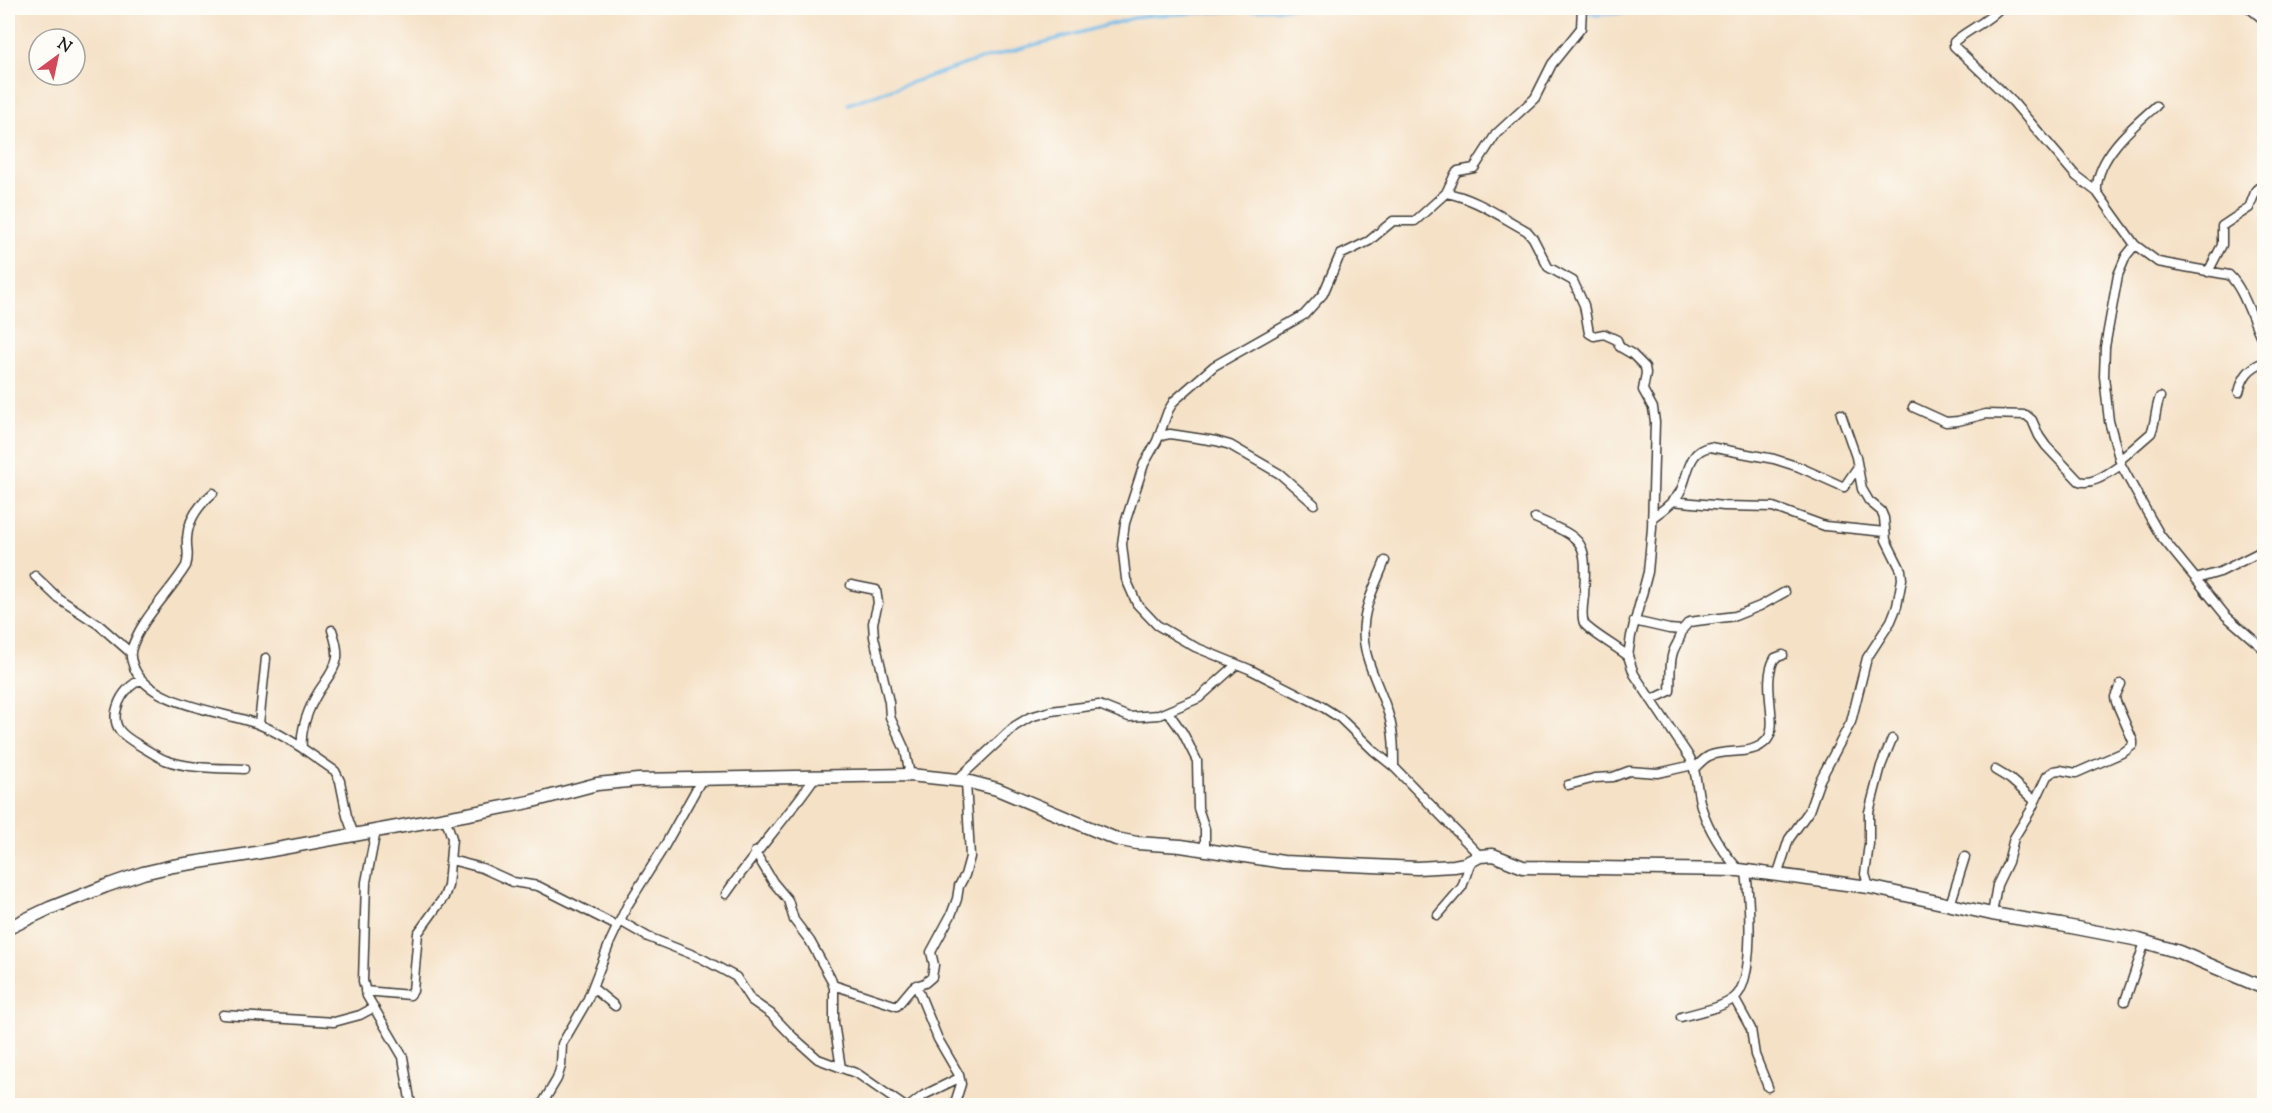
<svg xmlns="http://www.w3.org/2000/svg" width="2272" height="1113" font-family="'Sorts Mill Goudy',serif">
  <rect width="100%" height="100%" fill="#fdfcf7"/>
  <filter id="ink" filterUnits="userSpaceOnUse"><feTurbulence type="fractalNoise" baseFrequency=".0167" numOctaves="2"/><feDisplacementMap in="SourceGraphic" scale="12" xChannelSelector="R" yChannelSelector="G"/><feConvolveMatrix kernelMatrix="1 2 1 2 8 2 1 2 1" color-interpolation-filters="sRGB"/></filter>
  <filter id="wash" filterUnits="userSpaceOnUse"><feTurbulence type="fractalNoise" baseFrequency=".008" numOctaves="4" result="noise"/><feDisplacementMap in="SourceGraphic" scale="24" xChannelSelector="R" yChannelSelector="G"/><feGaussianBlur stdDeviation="1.35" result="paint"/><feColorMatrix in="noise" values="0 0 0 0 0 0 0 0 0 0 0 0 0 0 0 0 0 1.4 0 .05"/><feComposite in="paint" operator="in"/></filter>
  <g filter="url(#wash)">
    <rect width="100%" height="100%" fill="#f5e1c6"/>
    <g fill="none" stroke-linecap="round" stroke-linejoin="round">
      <path stroke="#71bcea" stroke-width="3" d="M1583,10l13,5 95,-7
        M848,104l127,-43 166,-45 154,-8"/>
      <path stroke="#71bcea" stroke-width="16" d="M8,1104l1,2"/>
    </g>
  </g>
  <g filter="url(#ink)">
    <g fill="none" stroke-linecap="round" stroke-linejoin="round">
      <g stroke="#3d3a36" stroke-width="11">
        <path id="street" d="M2000,8c-14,15 -33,22 -46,34v4l59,56 63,74 21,16
          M2249,8l15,12
          M2156,106c-23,20 -61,52 -59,86l38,53 23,17 71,13c16,15 24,49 35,68
          M1446,193c29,5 55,24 81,38l6,7 15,29 25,14 11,24 5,28 5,3 10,-2 13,6 3,7 12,7 13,13 1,6 -3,17 10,18 2,14 -3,106 -4,44 -17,64 -3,20 6,18 56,84c8,16 6,34 12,51 7,21 22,44 37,61
          M2135,245l-9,11 -8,19 -13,72 -1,29 5,45 12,44 22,40 17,30 36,44 24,-7 44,-22
          M2208,272l14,-27v-19l27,-18 7,-18 8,-7
          M2239,392c4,-16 10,-24 25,-30
          M1913,407l33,15 12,-1 28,-7 40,1 6,5 7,16 7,10 33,35c14,5 30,-9 42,-16
          M1160,436l10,-2 46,7 14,4 50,29 34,30
          M2120,460l31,-27c5,-11 4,-24 9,-36
          M213,493c-13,11 -25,27 -26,45 -1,12 3,16 -1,28 -17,28 -46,53 -55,85 -1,6 0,9 2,14 13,40 89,46 125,59 16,6 30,15 44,24
          M1672,501l52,5 49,1 52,19 60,6
          M1535,518c51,22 52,22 49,78 -1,8 -3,20 0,27 3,7 36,26 44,33
          M1652,518c9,-7 22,-15 28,-26 9,-17 7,-41 30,-45l64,12 25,8 45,20 13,-19
          M1385,561c-8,20 -19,41 -21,62 -4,33 16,62 25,93 5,17 5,34 5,51
          M35,576l23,22 41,27 32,28
          M2196,579l30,37 38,33
          M851,585l25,5 2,13 -5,20 1,14 15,65 1,15 15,33 5,25
          M1634,621l35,8 13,1 7,-8 46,-6 25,-10 25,-14
          M332,630c3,9 6,18 5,28 -2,12 -11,22 -18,33 -10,16 -19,38 -17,57l33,23 5,10 7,35 7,19
          M140,680c-13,7 -21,17 -24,32 -3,17 8,24 21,32 9,5 19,12 28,16 24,9 53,8 79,9
          M1651,700l19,-9c1,-13 -1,-27 3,-39 3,-8 8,-13 9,-22
          M1168,712l15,21 14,28 1,47 7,21v21
          M259,724l7,-66
          M1695,768c4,-4 8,-9 14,-12 18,-8 43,1 58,-16 13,-15 -7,-57 8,-82l8,-3
          M1995,770l15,9 25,22
          M957,780l58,-54 15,-9 21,-6 48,-6 30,12 30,-2 40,-17 37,-33
          M1568,785l27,-7 18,-1 16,-6 29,2 35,-8
          M376,830l-10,52 -3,99 4,15 36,61 8,49
          M755,852l18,30 15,18 6,20 16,21 21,38 3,9v35l7,45
          M1480,856l-86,-89 -20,-16 -34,-33 -22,-14 -69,-35 -54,-22 -38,-22 -20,-21 -11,-25 -4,-35 3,-21 19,-59 13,-23 11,-30 6,-10 40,-35 90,-51 19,-21 17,-39 29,-14 24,-20h22l31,-28 9,-19 3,-3 16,-3 22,-34 39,-36 17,-34 29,-36 1,-20
          M451,860l31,8 31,14 25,4 79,40
          M1777,876l12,-37 20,-28 11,-31 31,-58 16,-64 24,-37 6,-15 5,-27 -1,-9 -15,-30 -2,-22 -3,-7 -12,-10 -7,-12 -6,-32 -15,-43
          M1869,887l-4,-13 4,-30v-32l12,-46 11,-27
          M726,894c28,-41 61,-76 89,-117
          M1950,905l15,-48
          M1992,914l5,-29 11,-23 6,-24 17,-28 16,-34 7,-5 6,-1 16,3 48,-21 9,-7v-4l-17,-39 -1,-5 6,-13
          M1438,915l24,-28 9,-26
          M620,921l28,16 53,21 35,19 15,23 20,14 22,23 25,22 40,15 46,32
          M833,985l64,21 16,-19 12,-4 7,-6 2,-12 -3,-13 20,-37 6,-16 2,-13 6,-11 5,-18 -4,-76
          M916,985l22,54 21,36 2,9 -7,22
          M593,988l22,18
          M365,991l45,4 3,-4 5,-58 26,-36 4,-11 4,-48 -7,-21
          M1734,998l17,31 4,26 13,32
          M2125,1001l20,-59
          M223,1015l111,7 26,-7 13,-7
          M1681,1017c16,-5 39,-8 53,-19 22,-17 15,-101 12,-127
          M541,1106l16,-27 4,-13 1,-22 25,-43 23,-59 17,-36 37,-59 39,-70
          M910,1106l14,-11 35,-17"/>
      </g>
      <g stroke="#3d3a36" stroke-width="15">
        <path id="secondary" d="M8,928l42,-20 56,-22 37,-13 30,-7 77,-12 229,-42 50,-10 68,-18 41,-4 272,-5 56,6 31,8 119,50 21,4 44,3 102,16 134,6 37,-2 11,-2 15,-8 13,-1 30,12 216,3 130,17 123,27 69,11 78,15 40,12 85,36"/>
      </g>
      <use href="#street" stroke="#fff" stroke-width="8"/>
      <use href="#secondary" stroke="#fff" stroke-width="12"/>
    </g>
  </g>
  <rect width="2272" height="1113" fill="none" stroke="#fdfcf7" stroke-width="30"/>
  <g transform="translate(57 57) rotate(33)"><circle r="28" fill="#fdfcf7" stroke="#a3a29f" stroke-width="1.5"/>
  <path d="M0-4.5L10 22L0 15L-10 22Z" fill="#d1495b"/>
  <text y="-9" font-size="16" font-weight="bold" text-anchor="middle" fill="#1c1c1c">N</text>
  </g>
</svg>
